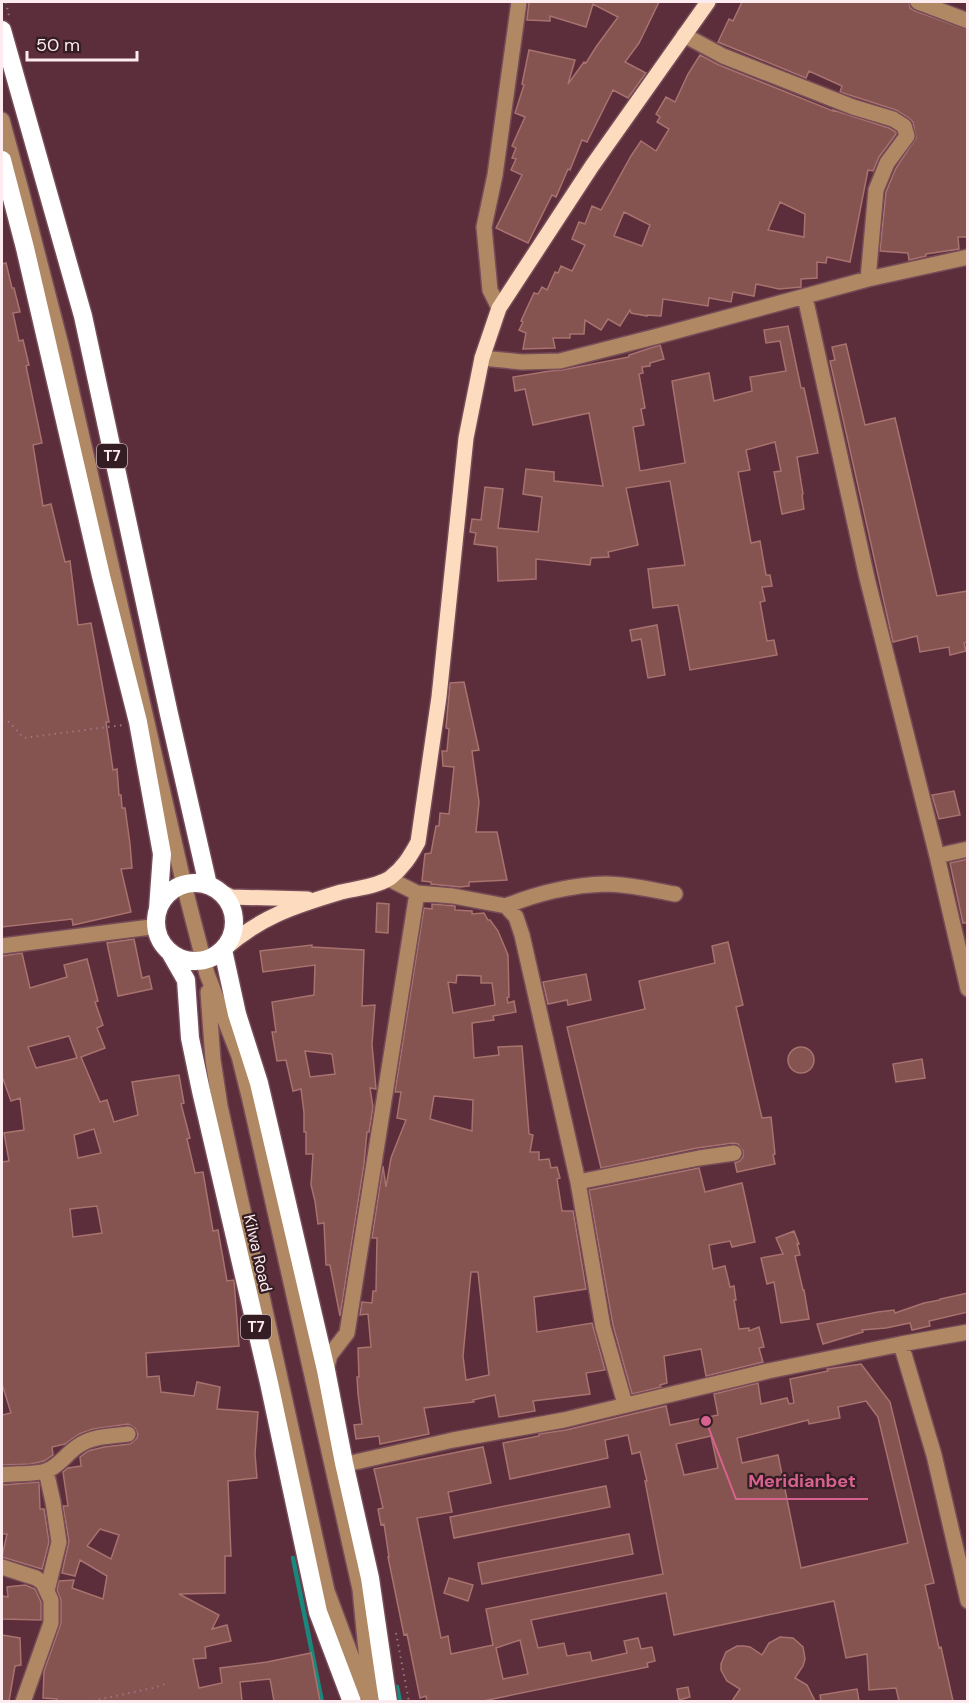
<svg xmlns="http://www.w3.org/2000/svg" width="969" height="1703" font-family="'DM Sans',sans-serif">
  <rect width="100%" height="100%" fill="#5c2e3b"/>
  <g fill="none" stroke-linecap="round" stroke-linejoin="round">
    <path stroke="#19877b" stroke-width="4.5" d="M293,1558l29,144
      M397,1687l3,15"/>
  </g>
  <path fill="#855350" stroke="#a8726f" stroke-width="1.5" fill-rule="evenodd" d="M529,2h130l-20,41 -14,19 21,11 -18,25 -15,-8 -26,52 -5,-2 -12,30 -2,-1 -12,28 -4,-2 -24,48 -32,-15 26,-53 -11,-5 5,-11 -4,-1 4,-10 -4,-2 13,-29 -10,-4 9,-28 -2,-1 7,-34 46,10 -7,24 16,-22 2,1 10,-16 22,-30 -25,-13 -7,23 -36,-11v5l-23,-1z
    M742,2h167l1,6 5,3 53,19v207h-10l1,12 -33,5v2l-17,4 -1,-7 -28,-2 6,-59 10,-24 20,-30 -3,-16 -4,-4 -13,-8 -56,-18 2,-6 -33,-15 -3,7 -88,-36 11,-23 4,2z
    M700,55l19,10 114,46v-1l56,18 7,4v2l-17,23 -6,14 -5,-1 -18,92 -23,-5 -1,6 -9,-1v16l-16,1v8l-22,2 -23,-5 -2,12 -21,-4 -2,10 -22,-4 -1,8 -45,-7 -2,17 -14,-1v1l-16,-3 -1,-3 -10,16 -12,-7 -7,11 -16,-10 -1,14h-14v4h-17l2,10 -32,1 3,-16 -7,-3 4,-8 -2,-1 13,-28 4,1 4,-7 5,3 8,-18 3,1 3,-7 11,5 13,-26 -13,-6 7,-17 6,2 7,-18 9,4 30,-54 10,-15 15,10 13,-22 -12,-7 3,-5 -4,-3 10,-17 9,5 13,-28zM780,202l25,12 -1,23 -36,-7zM624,212l26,13 -8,21 -28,-10z
    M6,263l6,25h2l6,24 -7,1 6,28 4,-1 6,25 -3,1 16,77 -9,2 10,61 8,-2 14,58 5,-1 8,64 13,-2 18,99h-3l7,48 4,-1 2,26h2l1,13h3l5,36 2,24 -11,1 10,43 -58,13 -1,-6 -70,8v-663z
    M788,326l13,62h3l14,65 -21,4 6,37 -1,1 2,14 -22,5 -8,-42 7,-1 -6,-29 -29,8 4,20 -12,2 13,71 9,-2 6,34h4l2,11 -10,1 3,14 -5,1 7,39 7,-1 3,15 -87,15 -12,-65 -25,3 -5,-39 37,-4 -15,-84 -44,7 12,57 -30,7 1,5 -18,1 -1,7 -54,-6v20l-38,2 -1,-34 -23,-3 2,-11 -6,-1 2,-13 9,1 4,-33 18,2 -5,39 40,4 4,-35 -19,-3 3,-25 28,3v9l49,5 -14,-73 -56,12 -8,-36 -10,2 -2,-14 37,-6 12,-1 67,-13v-2l31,-10 4,14 -14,4v3l-8,1 1,6 -4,1 6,34 -4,1 3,16 -11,2 7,44 45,-8 -13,-82 37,-8 5,28 38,-10 -2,-14 36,-6 -6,-30 -14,2 -2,-13z
    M846,344l19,81 30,-7 42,178 31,-5v51l-4,1 2,8 -16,4 -1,-8 -29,5 -3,-16 -24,6 -63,-281 5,-1 -3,-13z
    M657,625l8,50 -17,3 -7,-39 -9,2 -2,-11z
    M464,682l15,68 -7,1 7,51 -3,30h21l10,48 -38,2v4l-9,1 -29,-3v-2l-9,-1 3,-27 6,-1 5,-27h3l1,-13 9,1 5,-47 -11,-1 -1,-15h5l2,-22 -3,-1 4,-45z
    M954,791l6,24 -21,4 -7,-24z
    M968,859v64h-5l-13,-60z
    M377,903l12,1 -1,29 -12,-1z
    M432,904l23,2v4l17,1v3l12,-1 4,7h2l8,11 10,24 1,42 -2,1 1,5 6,-2 2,11 -23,4 1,4 -22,3 2,35 25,-3 -1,-8 24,-1 7,88 4,1 -3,17h9v8l10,-1 2,9 6,-1 3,11 -3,1 5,32h11l13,78 -52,8 3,35 55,-9 13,47 -19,3 4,21 -57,7 2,10 -36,6 -4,-22 -22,5 1,2 -50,6 5,26 -49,10 -1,-8 -23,3 -2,-14 8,-1 -4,-30 -1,-17h2l-1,-29 13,-1 -3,-33 -8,1 2,-13 10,1 1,-12h3l1,-53h-5l11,-72 3,21 5,-29 15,-38 -9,-2 4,-26h-6l29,-184 8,1zM457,975l24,1v7h11l3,22 -42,8 -5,-31 8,1zM434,1096l39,4 -1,31 -42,-12zM471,1272h7l11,103 -23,5 -3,-24z
    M134,939l8,39 7,-2 3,13 -34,7 -11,-53z
    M728,942l15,63 -7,2 26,111 9,-1 4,37 -2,1 2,9 -38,8 -2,-9 5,-2 3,-4v-6l-5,-7 -5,-1 -36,5 -96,20 -34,-141 78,-18 -6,-28 76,-18 -3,-17z
    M312,945v2l52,3 -2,56 13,-1 -3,39 4,45 -6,-1 3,19 -4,25h-2l-3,32 -24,152 -10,-51h-4l-2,-42 -6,1 -3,-23 -4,-16 2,-31h-7v-22h-2v-19l-3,-24 -8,2 -7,-31 -9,1 -5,-29h4l-4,-30 42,-7 1,-30 -52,7 -3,-21zM305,1051l27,3 3,20 -25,3z
    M22,953l8,35 37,-11 -3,-12 23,-6 11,42 -3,1 8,23 -6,3 8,20 -24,9 19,45 7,-2 7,22 24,-7 -6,-33 47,-7 5,28 -3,1 9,34 -3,1 8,34 8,-1 10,59 5,-1 9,51 7,-1 5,66 -93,7 1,24 12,-1 2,16 33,4 3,-14 23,5 -3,22 41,3 -3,42 2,24 -29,3 3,75h-6v37l-46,1 40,21 -7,14 15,-4 4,16 -26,6 1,11 -13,1 6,29 23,-5 -2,-15 47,-6 44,-9 9,48h-46l-4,-22 -30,3 2,19h-185v-2l-14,-1 1,-27 17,-48v-23l-4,-10 2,-9 15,-1 -2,8 31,11 4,-23 -27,-16 -5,16 -13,-3 7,-32 -6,-35h5l-5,-34 5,-4 13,-2 -1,-9 8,-6 16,-4 26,-3 7,-6 1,-4 -3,-6 -7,-4 -35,5 -14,5 -14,10 -13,3 1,8 -9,6 -13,3 -29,1v-50l9,-2 -9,-29v-222l7,-1 -5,-28 20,-3 -4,-32 -9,3 -8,-22h-1v-123zM69,1036l8,22 -41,10 -8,-21zM94,1129l7,24 -23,5 -4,-23zM97,1206l5,27 -29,4 -3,-28zM100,1529l19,6 -8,24 -24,-13z
    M586,974l5,26 -23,5 -1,-5 -19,4 -5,-22z
    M788 1060a13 13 0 1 1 26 0a13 13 0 1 1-26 0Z
    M922,1059l3,19 -29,4 -3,-18z
    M699,1168l6,24 37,-9 13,59 -23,5 -2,-6 -21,4 4,24 12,-3 5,21 4,-1 2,14h-2l5,29 10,-1v3l10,-4 5,20 -5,1 4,14 -57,14 -5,-27 -37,7 3,27 -7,2 1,2 -29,7 -19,-69 -24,-135z
    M794,1231l5,13h-2l3,11 -5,1 8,34h1l5,29 -28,4 -7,-41 -7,2 -6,-26 22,-4 -7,-16z
    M968,1293v19l-39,9 1,5 -18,4 -2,-7 -24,5 -24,2 1,2 -40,12 -6,-20 61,-12 16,-2 1,3 29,-10 16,-3v-1z
    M861,1364l29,38 44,181 -9,2 14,63 2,-1 12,54h-54l-3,-13 -27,2 -2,-36 -21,4 -12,-57 -160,34 -8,-42 -135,27 7,28 26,-5 3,13 23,-4 2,9 35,-8 -3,-12 14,-3 3,11 11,-2 3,14 -8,2 1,4 -165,34h-56l-1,-5 -6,2 -13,-64 -3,1 -16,-78h1l-5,-33 -3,1 -3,-16 5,-1 -9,-39 109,-22 8,36 -43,9 4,20 -35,6 24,120 7,-2 3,18 42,-9 -7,-36 177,-35 -18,-93h2l-7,-29 -8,2 -4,-19 -23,5 3,18 -98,21 -7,-36 36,-7v-2l27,-4 100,-24 4,19 48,-10 -4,-21 44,-11 3,21 26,-6 2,6 5,-1 -4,-24 38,-8 -1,-2zM866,1401l12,16 30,126 -107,25 -23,-113 -36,8 -5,-25 71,-18 1,4 31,-6 -2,-11zM711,1436l7,32 -34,7 -8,-31zM520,1640l8,34 -25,5 -7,-31z
    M39,1482l1,27h4l5,33 -7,27 -40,-12 5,-23h-5v-49z
    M606,1486l4,21 -156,31 -4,-21z
    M629,1534l4,20 -151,30 -4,-21z
    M449,1578l24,7 -5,16 -24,-8z
    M25,1585l10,4 6,13v18l-39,-1v-23l6,1 -1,-10z
    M2,1635l18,3 1,27 -6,1 -6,35h-7z
    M780,1637l13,1 10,9 2,12 -2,7 -8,12 12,7 8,16h-83l8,-12 -13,-8 -6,-11v-6l5,-12 11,-6h7l6,1 12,8 7,-12z
    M688,1687l2,10 -11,3 -2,-11z
    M857,1689l2,12h-38l-1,-6z"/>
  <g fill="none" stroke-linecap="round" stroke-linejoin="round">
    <g stroke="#764c58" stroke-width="18">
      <path id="minor" d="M918,2l50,19
        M684,35l39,21 130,51 40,12 11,7 3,10 -20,27 -11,27 -8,89
        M2,120l19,70 40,155 123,540 23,89 32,82 11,44 110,489 11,113
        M805,297l62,281 70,278 31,133
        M499,308l-9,-18 -6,-63 11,-52 24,-173
        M482,358l40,4 38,-1 98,-25 210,-57 100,-22
        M937,856l31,-7
        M389,879l28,14 36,3 53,10 10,11 6,18 56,247 25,145 22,77
        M506,906c32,-13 65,-21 100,-22 23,0 46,6 69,10
        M2,946l149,-19 6,6
        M208,992l5,68 7,46 107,485 38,102
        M578,1182l121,-24 35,-5
        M901,1344l33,111 34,146
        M326,1370l4,-15 17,-22 70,-440
        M344,1463h7l102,-23 111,-20 204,-49 133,-27 67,-12
        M46,1471l7,31 6,40 -12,49
        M2,1475c13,-2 35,0 46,-5 12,-5 19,-17 30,-24 14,-10 33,-10 50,-12
        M2,1567l34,11 7,5 8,17v23l-28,79"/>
    </g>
    <g stroke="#764c58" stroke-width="18">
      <path id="major" d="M208,885l23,12 77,2
        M223,950c37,-33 71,-44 118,-58 16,-4 35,-5 49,-14 13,-10 20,-21 28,-36l21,-145 27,-259 16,-80 17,-50 93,-142 116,-164"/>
    </g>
    <g stroke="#764c58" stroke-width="21">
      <path id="highway" d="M2,30l81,286 86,398 39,171
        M2,160l23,88 76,328 37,146 24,132 -4,55
        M156 922a39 39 0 1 1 78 0a39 39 0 1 1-78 0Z
        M223,950l14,64 22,69 67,287 18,93 26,115 18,124
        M170,952l16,28 4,58 11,53 68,292 49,229 34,90"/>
    </g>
    <path stroke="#9a7680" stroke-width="2" stroke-dasharray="1.5 4.5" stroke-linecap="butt" d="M6,2l3,14
      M2,720l7,2 15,16 99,-13
      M396,1633l13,69
      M87,1702l66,-14 15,-5"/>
    <use href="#minor" stroke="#b08863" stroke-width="15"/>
    <use href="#major" stroke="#fcdbbe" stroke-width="15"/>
    <use href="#highway" stroke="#fff" stroke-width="18"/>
  </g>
  <g text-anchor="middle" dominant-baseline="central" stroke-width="4.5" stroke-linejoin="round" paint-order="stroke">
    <g fill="#341e24" stroke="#c1aeb2" stroke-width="1.5">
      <rect x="97" y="444" width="30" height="24" rx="4.5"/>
      <rect x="241" y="1315" width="30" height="24" rx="4.5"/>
    </g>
    <g font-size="15" font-weight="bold" fill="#feebef">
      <text x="112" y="456">T7</text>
      <text x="256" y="1327">T7</text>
    </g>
    <g font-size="16" fill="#feebef" stroke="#341e24">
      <text transform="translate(258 1253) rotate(77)">Kilwa Road</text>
    </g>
  </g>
  <path fill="none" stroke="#d7628f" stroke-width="2" d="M706 1421L736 1499H868"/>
  <circle fill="#d7628f" stroke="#341e24" stroke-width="2" cx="706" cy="1421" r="6"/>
  <g font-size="18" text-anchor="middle" font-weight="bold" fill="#d7628f" stroke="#341e24" stroke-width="4.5" stroke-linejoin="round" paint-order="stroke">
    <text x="802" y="1487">Meridianbet</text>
  </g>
  <rect width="969" height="1703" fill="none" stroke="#feebef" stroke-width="6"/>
  <path d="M27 51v9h110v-9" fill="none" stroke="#feebef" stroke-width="3"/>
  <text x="36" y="51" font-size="18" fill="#feebef" stroke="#341e24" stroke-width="4.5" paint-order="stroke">50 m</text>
</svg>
